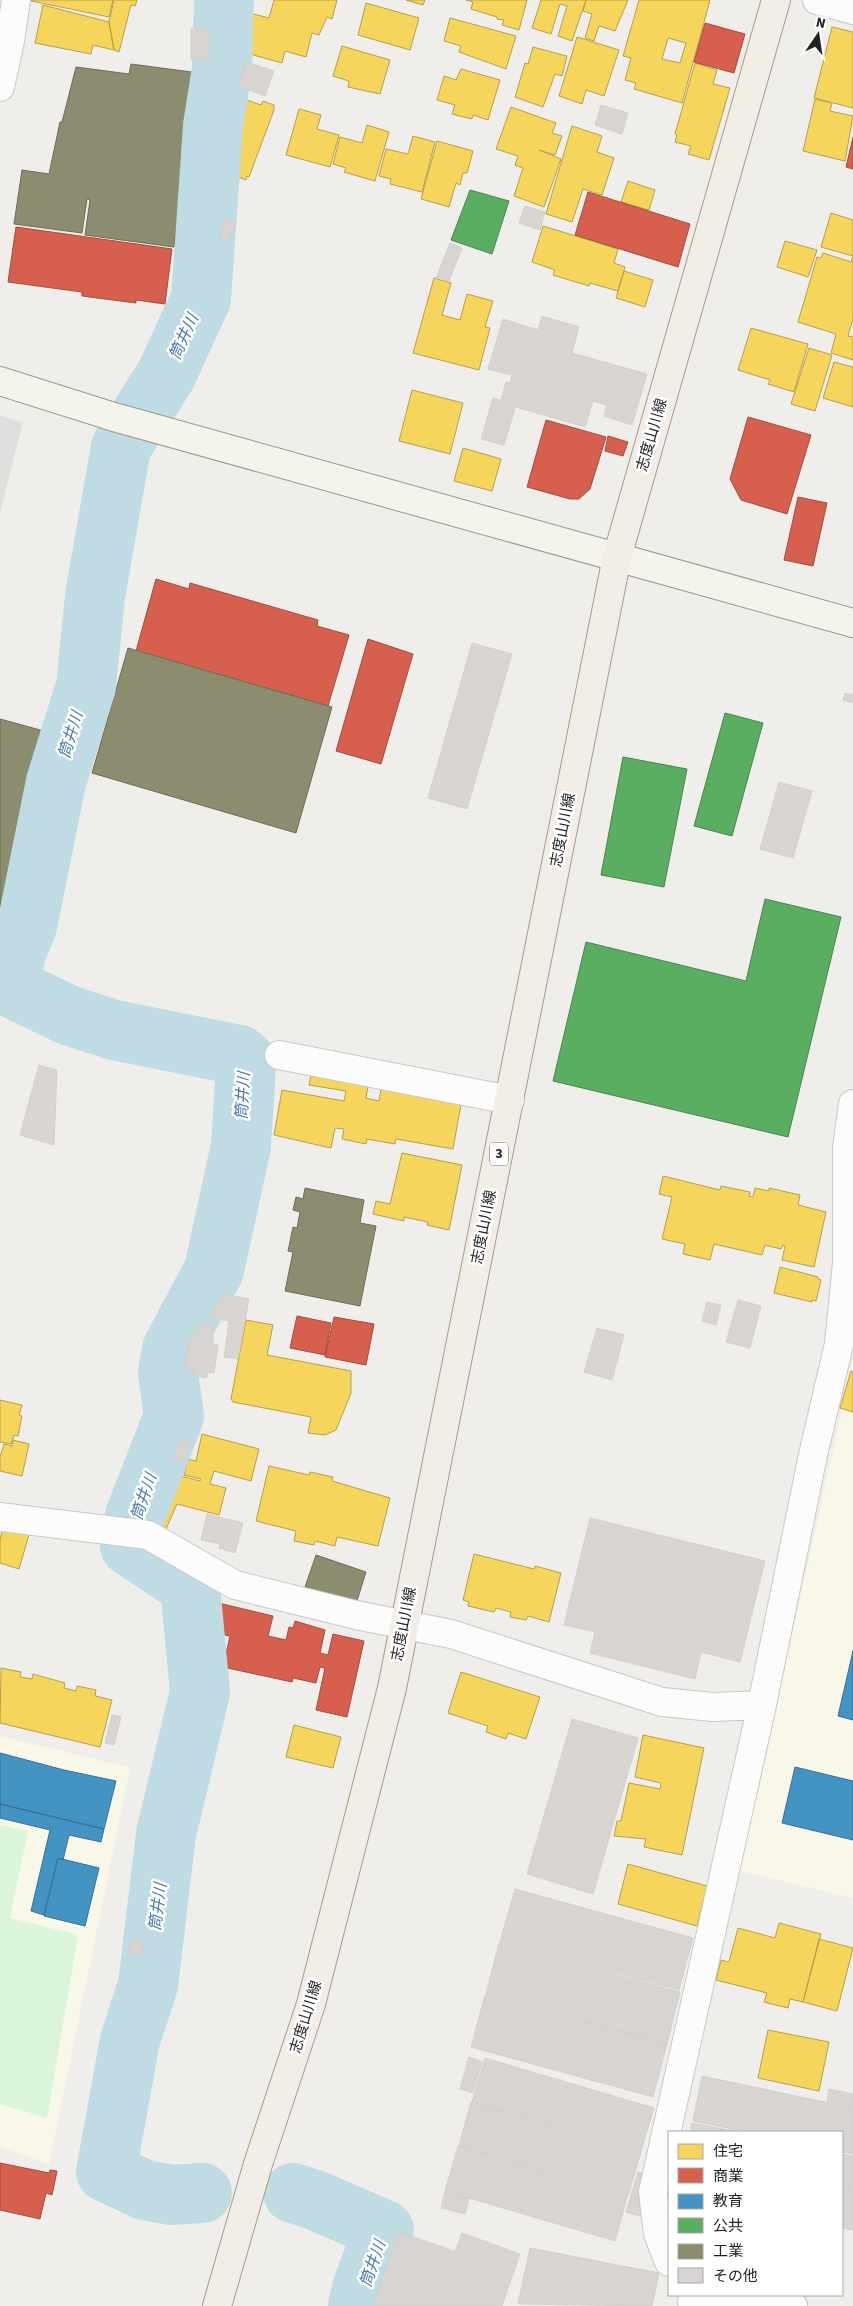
<svg xmlns="http://www.w3.org/2000/svg" width="853" height="2306" font-family="'Source Sans 3','Noto Sans JP',sans-serif">
  <rect width="100%" height="100%" fill="#f0eeeb"/>
  <path fill="#f8f7e8" d="M853,1360v538l-113,-27z
    M0,1736l130,32 -81,396 -49,-17z"/>
  <path fill="#daf5da" d="M0,1825l28,6 -18,87 68,17 -31,183 -47,-14z"/>
  <path fill="#e0dfde" d="M0,416l23,6 -23,90z"/>
  <path fill="#f6d55c" stroke="#b69f4b" fill-rule="evenodd" d="M27,0h86l-4,17z
    M114,0h23l-2,6 -4,-1 -12,47 -5,-2 -5,-28z
    M274,0h63l-5,19 -5,-2 -8,18 -7,-2 -6,24 -21,-6 -3,12 -43,-12 3,-40 27,7z
    M406,0h19l-2,5z
    M466,0h61l-8,30 -17,-5 2,-5 -7,-1v-2l-26,-8 2,-7z
    M541,0h45l-14,41 -14,-5 9,-30 -7,-2 -9,30 -19,-6z
    M586,0h42l-13,31 -16,-5 -5,15 -9,-3 7,-24 -9,-3z
    M639,0h71l-28,103 -48,-14 2,-6 -11,-3 6,-22 -8,-2zM668,38l18,5 -6,20 -18,-4z
    M366,3l53,15 -9,32 -52,-15z
    M43,5l66,17 5,28 -21,-5 -2,9 -56,-11z
    M450,18l66,18 -10,33 -47,-17 2,-6 -17,-5z
    M832,27l21,5v76l-39,-10z
    M577,37l42,13 -15,46 -18,-6 -4,14 -23,-8z
    M342,46l48,14 -10,34 -32,-7 1,-6 -16,-5z
    M533,47l34,9 -5,20 -7,-2 -12,33 -28,-10 10,-34 3,1z
    M695,63l22,7 -4,14 17,4 -21,72 -21,-6 3,-8 -16,-4 2,-7 -2,-1z
    M461,69l39,11 -12,40 -15,-5 -1,4 -20,-5 3,-9 -18,-5 7,-24 12,4z
    M241,98l20,7 2,-4 11,4v5l-25,67 -2,-1 -1,4 -20,-8 2,-3h-3l9,-24 -5,-2 7,-18 -4,-2z
    M815,99l17,4 -2,8 23,5 -8,45 -42,-10z
    M511,107l45,16 -4,10 10,3 -7,19 -16,-5 22,9 -17,48 -30,-11 9,-28 -8,-3 3,-9 -22,-7z
    M299,109l22,6 -4,14 22,6 -9,32 -44,-12z
    M367,125l22,7 -14,49 -31,-9 2,-4 -13,-4 7,-27 22,6z
    M572,126l30,10 -5,16 17,6 -12,37 -19,-6 -11,33 -26,-8z
    M413,136l22,6 -13,50 -32,-8 1,-5 -12,-3 7,-27 22,5z
    M437,141l36,10 -6,22h-4l-3,12 -4,-2 -7,24 -28,-8z
    M628,181l27,9 -6,20 -28,-8z
    M831,213l22,7v99l-5,17 5,1v23l-22,-7 5,-19 -38,-12 19,-65 4,1 2,-5 28,9 2,-6 -32,-9z
    M543,226l75,23 -4,14 11,4 -7,24 -28,-8 -1,3 -36,-11 2,-5 -23,-8z
    M785,241l32,9 -9,27 -31,-10z
    M624,271l29,9 -8,27 -29,-9z
    M434,278l17,5 -9,32 18,5 7,-26 26,7 -8,26 5,1 -11,42 -66,-17z
    M751,328l57,16 -14,48 -26,-8 2,-4 -32,-10z
    M809,348l23,7 -17,56 -24,-7z
    M834,362l19,5v40l-30,-9z
    M412,390l51,13 -13,51 -51,-13z
    M463,448l38,11 -9,32 -38,-10z
    M314,1058l57,10 -5,30 13,3 3,-18 81,10 -10,56 -57,-10 -1,5 -28,-5 -1,5 -24,-5 2,-10 -9,-1 -4,20 -57,-13 8,-45 62,11 2,-10 -37,-6z
    M402,1153l60,12 -13,65 -22,-5 1,-3 -24,-5v4l-31,-7 3,-13 14,3z
    M663,1176l57,14 1,-4 29,6 -1,4 4,1 2,-9 14,3v-3l31,7 -2,10 28,7 -12,55 -32,-7 3,-14 -2,-1 -2,4 -16,-4 -3,10 -48,-11 -4,16 -27,-6 2,-10 -23,-5 10,-42 -13,-3z
    M780,1267l38,10v2l3,1 -5,21 -4,-1v2l-38,-9z
    M246,1320l27,5 -6,30 84,16v22l-15,37 -11,5 -17,-2 3,-16 -78,-15 -2,-3z
    M851,1371l2,1v40l-13,-4z
    M0,1400l22,5 -3,10 3,1 -4,20 -4,-1 -3,9 -11,-2z
    M202,1434l57,15 -8,32 -37,-10 -4,13 16,4 -7,27 -42,-11 -11,25 -15,-10 9,-22 4,1 6,-25 30,8 1,-2 -17,-4 4,-16 8,2z
    M13,1440l16,4 -7,32 -22,-5v-14l4,-13 8,2z
    M269,1466l40,9 1,-3 23,5 -1,4 58,17 -12,48 -41,-9 -2,9 -20,-5 -1,4 -20,-4 2,-10 -40,-10z
    M3,1528l26,7 -10,34 -19,-6v-24z
    M474,1554l60,15 1,-3 26,7 -12,49 -21,-6 -2,4 -16,-3 1,-5 -15,-4 -2,4 -26,-6 1,-4 -6,-2z
    M1,1668l20,4 -1,5 12,2 1,-5 32,9 -1,5 12,3 1,-5 19,4 -1,6 17,4 -12,47 -100,-24z
    M461,1672l79,25 -14,42 -18,-6 -2,6 -20,-7 2,-6 -40,-13z
    M294,1725l47,12 -8,31 -47,-11z
    M643,1735l61,13 -22,107 -38,-8 2,-8 -32,-3 3,-15h4l8,-38 31,6 1,-6 -26,-6z
    M628,1864l79,22 -10,40 -79,-22z
    M779,1923l42,11 -18,68 -13,-3 -2,9 -24,-6 3,-9 -51,-13 5,-20 8,2 9,-34 37,10z
    M819,1939l34,9 -16,63 -34,-9z
    M768,2030l61,12 -10,49 -61,-13z"/>
  <path fill="#d6604d" stroke="#a04d40" d="M705,23l40,11 -11,39 -40,-11z
    M853,137v32l-7,-2z
    M588,192l102,32 -12,43 -103,-32z
    M16,227l156,22 -7,55 -29,-4v3l-54,-7v-4l-74,-10z
    M748,417l63,18 -24,79 -46,-14 -11,-21z
    M546,420l60,17 -16,52 -11,10h-9l-43,-12z
    M608,436l20,6 -5,14 -18,-5z
    M798,497l29,6 -14,63 -29,-6z
    M156,579l33,10 1,-6 128,37 -1,6 32,9 -21,71 -192,-55z
    M368,639l45,15 -32,110 -45,-13z
    M297,1316l34,7 -6,32 -35,-7z
    M334,1317l40,7 -8,41 -41,-8z
    M210,1601l63,15 -5,20 18,4 3,-13 4,1 2,-7 30,9 -5,23 8,2 5,-21 31,7 -17,76 -31,-7 9,-42 -5,-1 -4,16 -23,-5 -1,4 -69,-15 7,-31 -26,-5z
    M0,2163l49,10 1,-3 7,1 -5,24 -6,-2 -6,26 -40,-9z"/>
  <path fill="#4393c3" stroke="#397193" d="M853,1651v69l-15,-4z
    M0,1753l64,17 52,11 -12,48 -104,-25z
    M795,1767l58,14v59l-71,-17z
    M0,1804l104,25 -3,13 -32,-7 -6,25 -5,-2 -14,57 -13,-4 19,-81 -50,-12z
    M58,1858l41,10 -14,58 -41,-10z"/>
  <path fill="#5aae61" stroke="#49844e" d="M470,190l39,11 -17,53 -41,-14z
    M725,713l38,10 -31,113 -38,-10z
    M623,757l64,12 -23,118 -63,-12z
    M765,899l76,18 -53,220 -235,-56 33,-139 160,39z"/>
  <path fill="#8c8c6e" stroke="#6c6c57" d="M131,64l68,9 -25,174 -89,-12 5,-35 -3,-1 -5,34 -68,-9 8,-54 27,4 11,-52h2l14,-55 53,7z
    M128,648l204,59 -36,126 -204,-60z
    M0,719l44,12 -31,115 15,5 -13,45 8,3 -8,29 -8,-2 -7,27z
    M26,799l10,3 -9,34 -11,-3z
    M305,1188l59,12 -4,23 16,3 -16,80 -75,-15 8,-39 -5,-1 5,-24 4,1 3,-16 -7,-2 3,-13 7,2z
    M316,1555l50,17 -10,32 -51,-17z"/>
  <g fill="none" stroke-linecap="round" stroke-linejoin="round">
    <path stroke="#bfdbe3" stroke-width="60" d="M202,2193l-31,2 -26,-5 -39,-18 24,-132 18,-55 18,-151 34,-142 -10,-106 -60,-40 5,-30 39,-100 -6,-43 4,-24 42,-79 27,-124 5,-80 -1,-6 -6,-5 -125,-25 -46,-15 -52,-25 -5,-17 5,-20 11,-27 29,-144 30,-96 9,-90 26,-149 45,-72 35,-76 12,-173 9,-57 2,-69
      M293,2193l22,7 69,30 -21,55 -5,21"/>
  </g>
  <path fill="#d7d4d2" stroke="#d3d0cc" d="M191,29h18v31l-18,-1z
    M247,62l27,9 -9,25 -27,-10z
    M601,105l27,8 -6,21 -27,-9z
    M525,206l20,6 -5,18 -21,-7z
    M223,218l12,5 -7,19 -8,-3z
    M450,243l12,5 -13,33 -13,-3z
    M542,316l37,11 -7,26 75,21 -15,51 -28,-9 3,-11 -14,-4 -8,26 -69,-20 1,-3 -16,-4 5,-18 4,1 2,-8 -24,-6 15,-50 35,11z
    M493,398l23,7 -12,40 -23,-6z
    M472,643l40,11 -45,155 -39,-11z
    M845,693l8,2v8l-10,-3z
    M779,782l33,9 -19,67 -33,-9z
    M39,1065l18,5 -3,75 -34,-10z
    M223,1294l26,5 -11,60 -14,-2 5,-36 -21,-4z
    M738,1300l23,6 -11,42 -24,-6z
    M707,1302l14,3 -5,20 -14,-4z
    M198,1324l15,2v18l5,1 -4,28 -7,-1v6l-15,-3 1,-5 -8,-1 4,-29h2l1,-7 4,1z
    M597,1328l27,7 -12,45 -28,-8z
    M180,1440l11,2 -7,20 -12,-3z
    M207,1514l36,9 -8,30 -16,-5 1,-4 -19,-4z
    M590,1518l175,43 -25,101 -39,-10 -6,27 -105,-26 5,-21 -31,-7z
    M112,1715l9,2 -7,28 -9,-2z
    M572,1719l66,19 -45,156 -66,-20z
    M515,1889l178,49 -14,52 -179,-48z
    M131,1940l11,2 -2,15 -11,-2z
    M499,1943l181,49 -13,52 -181,-50z
    M485,1995l182,49 -14,53 -182,-50z
    M469,2057l13,5 -9,31 -13,-4z
    M485,2058l169,50 -13,43 -169,-49z
    M702,2076l151,32v46l-11,-2v-20h-95l-54,-11z
    M829,2089l24,5v13l-26,-6z
    M471,2102l170,50 -13,44 -169,-50z
    M692,2123l47,9h-49z
    M458,2146l169,51 -12,44 -170,-50z
    M842,2154l11,2v35l-11,-2z
    M638,2172l10,3 -4,42 -18,-5z
    M842,2190l11,2v38l-11,-2z
    M445,2192l24,6 -4,16 -24,-6z
    M399,2232l55,19 -20,55h-61z
    M462,2233l58,21 -18,52h-67z
    M530,2248l129,25 -7,33 -134,-2z"/>
  <g fill="none" stroke-linecap="round" stroke-linejoin="round">
    <g stroke="#c9c8c7" stroke-width="30">
      <path id="street" d="M817,0l36,10
        M0,87l10,-46 6,-41
        M279,1055l231,45
        M0,1517l148,18 87,50 121,30 95,19 211,68 51,5 49,-2
        M669,2262l-11,-28 -5,-42 109,-487 51,-250 26,-111 8,-81v-115l6,-44
        M692,2302l19,-5 82,9"/>
    </g>
    <g stroke="#999a82" stroke-width="30">
      <path id="secondary" d="M0,381l114,36 739,206"/>
    </g>
    <g stroke="#a79c86" stroke-width="30">
      <path id="primary" d="M217,2306l41,-142 53,-160 81,-316 225,-1131 159,-557"/>
    </g>
    <use href="#street" stroke="#fdfcfc" stroke-width="28"/>
    <use href="#secondary" stroke="#f4f4ed" stroke-width="28"/>
    <use href="#primary" stroke="#f3ede7" stroke-width="28"/>
  </g>
  <g text-anchor="middle" dominant-baseline="central" stroke-width="5" stroke-linejoin="round" paint-order="stroke">
    <rect fill="#fff" stroke="#646464" stroke-width="1" x="490" y="1142.5" width="18" height="23" rx="4"/>
    <g font-size="14" font-weight="bold" fill="#222">
      <text x="499" y="1154">3</text>
    </g>
    <g font-size="15" fill="#222" stroke="#fff">
      <text transform="translate(652 435) rotate(-74)">志度山川線</text>
      <text transform="translate(563 830) rotate(-79)">志度山川線</text>
      <text transform="translate(484 1227) rotate(-79)">志度山川線</text>
      <text transform="translate(404 1624) rotate(-79)">志度山川線</text>
      <text transform="translate(306 2017) rotate(-73)">志度山川線</text>
    </g>
    <g font-size="16" font-style="italic" fill="#4a7aab" stroke="#fff">
      <text transform="translate(184 337) rotate(-66)">筒井川</text>
      <text transform="translate(71 735) rotate(-73)">筒井川</text>
      <text transform="translate(243 1096) rotate(-87)">筒井川</text>
      <text transform="translate(144 1497) rotate(-71)">筒井川</text>
      <text transform="translate(158 1907) rotate(-83)">筒井川</text>
      <text transform="translate(373 2264) rotate(-71)">筒井川</text>
    </g>
  </g>
  <rect x="668" y="2131" width="175" height="165" fill="#ffffff" stroke="#a7a7a7"/>
  <rect x="678" y="2144" width="25" height="15" fill="#f6d55c" stroke="#a7a7a7"/>
  <text x="713" y="2156" font-size="15" fill="#222222">住宅</text>
  <rect x="678" y="2168" width="25" height="15" fill="#d6604d" stroke="#a7a7a7"/>
  <text x="713" y="2181" font-size="15" fill="#222222">商業</text>
  <rect x="678" y="2194" width="25" height="15" fill="#4393c3" stroke="#a7a7a7"/>
  <text x="713" y="2206" font-size="15" fill="#222222">教育</text>
  <rect x="678" y="2218" width="25" height="15" fill="#5aae61" stroke="#a7a7a7"/>
  <text x="713" y="2231" font-size="15" fill="#222222">公共</text>
  <rect x="678" y="2244" width="25" height="15" fill="#8c8c6e" stroke="#a7a7a7"/>
  <text x="713" y="2256" font-size="15" fill="#222222">工業</text>
  <rect x="678" y="2268" width="25" height="15" fill="#d7d4d2" stroke="#a7a7a7"/>
  <text x="713" y="2281" font-size="15" fill="#222222">その他</text>
  <g transform="translate(818 35) rotate(13)" stroke="#ffffff" stroke-width="4" paint-order="stroke">
  <path d="M0-4L9 19L0 12L-9 19Z" fill="#222222"/>
  <text y="-8" font-size="14" font-weight="bold" text-anchor="middle" fill="#222222">N</text>
  </g>
</svg>
